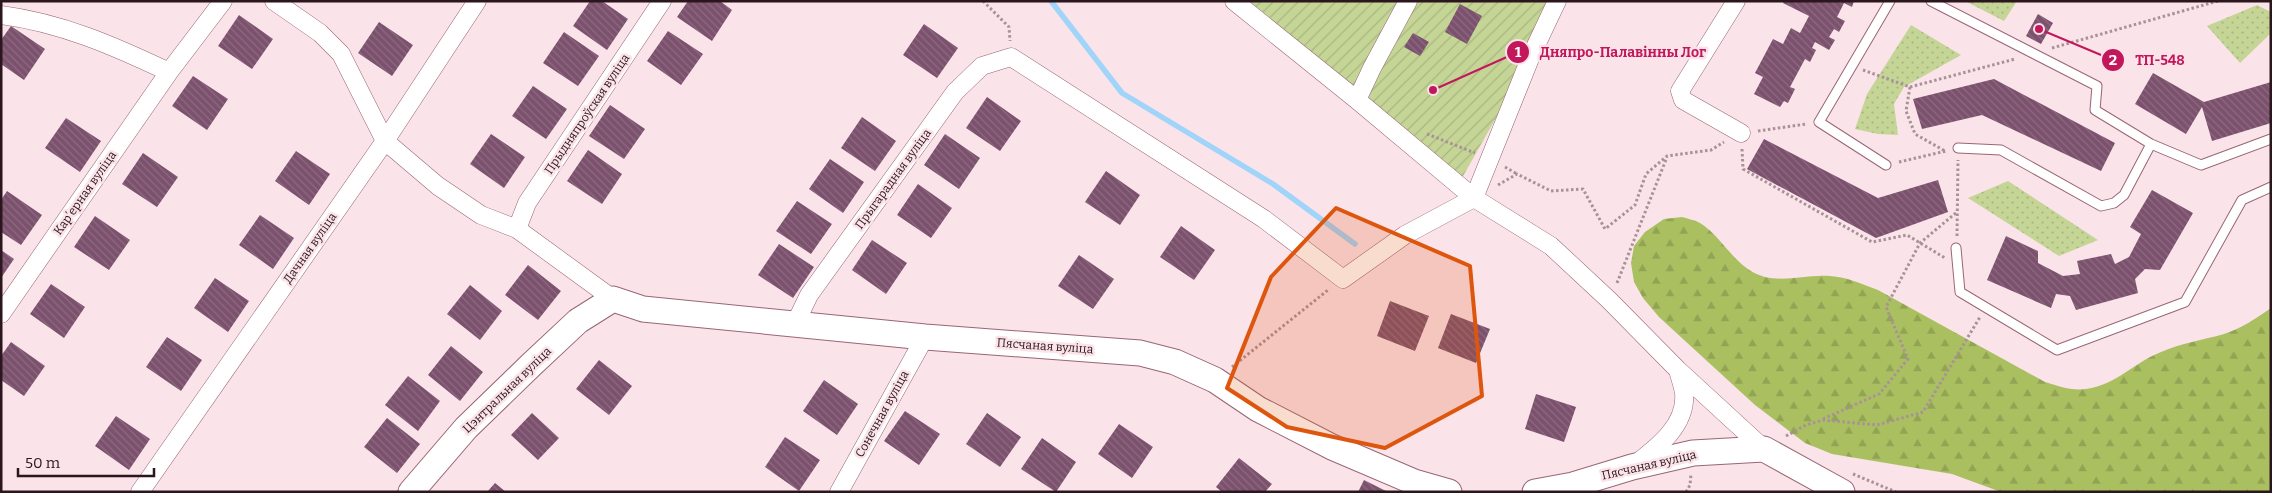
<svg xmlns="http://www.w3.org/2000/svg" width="2272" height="493" font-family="Bitter,serif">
  <defs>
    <pattern id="forest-firs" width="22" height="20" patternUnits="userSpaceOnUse" patternTransform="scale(1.25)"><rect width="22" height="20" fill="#aac060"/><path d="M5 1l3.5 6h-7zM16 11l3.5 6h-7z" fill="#92a453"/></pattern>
    <pattern id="park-dots" width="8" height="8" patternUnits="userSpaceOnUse" patternTransform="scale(1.25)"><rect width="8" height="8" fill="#c5d596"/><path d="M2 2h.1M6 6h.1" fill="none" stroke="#a9b681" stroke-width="1.8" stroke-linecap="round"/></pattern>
    <pattern id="garden-furrows" width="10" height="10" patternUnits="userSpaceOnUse" patternTransform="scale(1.25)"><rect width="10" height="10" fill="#c5d596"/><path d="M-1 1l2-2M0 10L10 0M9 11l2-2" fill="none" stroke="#a9b681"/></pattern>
    <pattern id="building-back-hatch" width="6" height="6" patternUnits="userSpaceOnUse" patternTransform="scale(1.25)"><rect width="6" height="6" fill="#7b516d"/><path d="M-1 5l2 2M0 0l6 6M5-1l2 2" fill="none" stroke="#8c6b80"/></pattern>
  </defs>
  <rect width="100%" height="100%" fill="#fbe3ea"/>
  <path fill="url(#forest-firs)" d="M1682,217c6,2 13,3 18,6 24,15 35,46 65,54 22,5 43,-3 65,-1 17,1 32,8 48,14l167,92c13,4 26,9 41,7 32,-5 47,-26 75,-37 20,-9 42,-12 63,-18 16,-5 33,-16 47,-26v184h-270l-49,-18 -120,-20 -27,-11 -50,-38 -96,-88 -16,-19 -9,-16 -3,-19 3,-17 11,-14 19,-13z"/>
  <path fill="url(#park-dots)" d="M1965,1h52l-13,20z
    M2257,5l14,7v21l-31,30 -33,-37z
    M1911,25l50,30 -57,32 -10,17 4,31 -20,-1 -23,-5 12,-35z
    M2008,181l90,59 -39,16 -91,-58z"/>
  <path fill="url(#garden-furrows)" d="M1247,1h315l-100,177z"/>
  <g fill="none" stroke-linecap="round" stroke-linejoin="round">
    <path stroke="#a0d4f9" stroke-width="5.5" d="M1051,1l71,92 151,91 82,60"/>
  </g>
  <path fill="url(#building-back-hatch)" d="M590,1h12l26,18 -21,31 -34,-24z
    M688,1h32l12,9 -20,31 -35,-24z
    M1784,1h70l-2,6 -8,-4 -7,14 8,4 -6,11 -5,-3 -5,8 6,3 -6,10 -14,-8 -3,6 4,2 -6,12 -5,-3 -15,28 5,2 -7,14 -4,-2 -4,6 -26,-13 9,-17 -8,-4 18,-34 10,5 8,-16 9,5 9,-17 -26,-13z
    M1460,4l22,12 -15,28 -22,-12z
    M2038,14l15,9 -12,21 -15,-8z
    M239,15l34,24 -21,30 -34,-23z
    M379,22l34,23 -21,31 -34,-23z
    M924,24l34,24 -21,30 -34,-23z
    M11,26l34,23 -21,31 -23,-16v-24z
    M668,31l35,23 -22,31 -34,-24z
    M564,32l35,24 -21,30 -35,-23z
    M1413,33l16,9 -9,14 -16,-9z
    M2153,73l51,29 67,-20v41l-59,18 -10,-34 -16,27 -51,-30z
    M193,76l35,23 -21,31 -35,-24z
    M1994,79l121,64 -14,28 -119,-56 -60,14 -9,-30z
    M533,86l34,23 -21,30 -34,-23z
    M987,97l34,24 -21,30 -34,-23z
    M610,105l35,24 -21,30 -35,-23z
    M862,117l34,24 -21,30 -34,-23z
    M66,118l35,23 -21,31 -35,-24z
    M491,134l34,23 -21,31 -34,-24z
    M945,134l35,24 -21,31 -35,-24z
    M1764,139l114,59 60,-18 10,32 -72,26 -129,-69z
    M588,150l34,24 -20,30 -35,-23z
    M296,151l34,23 -21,31 -34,-24z
    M143,153l35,24 -21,30 -35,-23z
    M830,159l34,23 -21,31 -34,-24z
    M1106,171l34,24 -20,30 -35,-23z
    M918,184l34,24 -21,30 -34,-23z
    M2152,190l41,23 -33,57 -15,-1 -10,10 3,14 -62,17 -6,-14 -14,-2 -5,14 -64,-28 19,-44 32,15v12l25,13 17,-2 -3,-13 34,-7 4,10 14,-7 12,-23 -11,-7z
    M7,191l35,24 -21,30 -20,-13v-32z
    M797,201l35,23 -21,30 -35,-23z
    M260,215l34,23 -21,31 -34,-24z
    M95,216l35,24 -21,30 -35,-23z
    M1181,226l34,24 -21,30 -34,-23z
    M872,240l35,23 -21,31 -34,-24z
    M779,244l35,23 -21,31 -35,-23z
    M1,250l13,9 -13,19z
    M1079,255l35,24 -21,30 -35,-23z
    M528,265l33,26 -23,29 -33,-25z
    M215,278l34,23 -21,31 -34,-24z
    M51,284l34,23 -21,31 -34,-24z
    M470,285l32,26 -22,29 -33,-26z
    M1390,301l39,15 -14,35 -38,-15z
    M1451,314l39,15 -14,34 -38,-15z
    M167,337l35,23 -21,31 -35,-24z
    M11,342l34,24 -21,30 -23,-16v-24z
    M451,346l32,26 -23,29 -32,-26z
    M599,360l33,26 -23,29 -33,-26z
    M408,376l32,25 -22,30 -33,-26z
    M824,380l34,24 -21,31 -34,-24z
    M1536,394l40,13 -12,35 -39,-13z
    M905,411l35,23 -21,31 -35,-24z
    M532,413l27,25 -21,22 -27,-25z
    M987,413l34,24 -21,30 -34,-23z
    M116,416l34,23 -21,31 -34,-24z
    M387,418l33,26 -23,29 -33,-26z
    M1119,424l34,23 -21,31 -34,-24z
    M785,437l35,23 -21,31 -34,-24z
    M1042,438l34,24 -20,30 -35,-23z
    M1239,458l33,26 -7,8h-43l-6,-5z
    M1364,480l24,12h-30z
    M495,483l11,9h-19z"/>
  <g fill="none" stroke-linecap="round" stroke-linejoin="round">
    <g stroke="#986675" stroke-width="11">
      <path id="lane" d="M1931,1l166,85 -2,24 56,34 50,21 70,-26
        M1958,148l43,2 100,56 13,-3 10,-8 27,-51
        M1886,165l-67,-43 71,-121
        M1956,248l4,44 97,58 128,-48 57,-102 29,-13"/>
    </g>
    <g stroke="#986675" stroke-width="19">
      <path id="street" d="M274,1l46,32 21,21 44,87 53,45 43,29 36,14 96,70
        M1234,1l123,99 117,98 77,48 58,54 69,70 86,79
        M1736,1l-56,90 3,9 58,33
        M1,15c61,8 113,31 168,57
        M1357,100l15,-32 36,-67
        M517,229l10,-26 135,-202
        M1,314l168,-242 54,-71
        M795,324l14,-29 146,-203 27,-26 29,-9 253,162 79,60 62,-44 69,-37 57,-142 26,-55
        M1637,463c22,-17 50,-39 47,-70 -1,-7 -4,-15 -6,-23
        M140,492l245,-351 92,-140
        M839,492l86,-155"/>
    </g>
    <g stroke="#986675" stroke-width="27">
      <path id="secondary" d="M411,492l55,-64 65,-63 47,-44 35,-22 30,10 282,28 215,16 35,9 40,18 43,29 74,38 82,35 35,10
        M1535,492l38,-7 59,-18 61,-14 71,-4 78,43"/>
    </g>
    <path stroke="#a89298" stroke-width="3" stroke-dasharray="2.5 2.5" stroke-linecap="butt" d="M983,1l26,26 1,14
      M2052,48l166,-47
      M1863,70l47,17 105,-28
      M1910,87l-4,24 9,23 30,17
      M1758,131l48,-7
      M1427,134l48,19
      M1742,149l1,20 129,73 35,-7 38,23
      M1899,162l47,-11
      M1505,167l12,7
      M1498,185l19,-11 34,17 32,-2 22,40 30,-24 11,-31 21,-18 44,-6 13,-8
      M1957,236l1,-76
      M1617,283l50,-126
      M1232,367l96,-77
      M1823,419l56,-25 29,-35 -22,-52 34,-64 37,-31
      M1786,436l20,-11 17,-5 54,5 46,-13 57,-95
      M1853,474l43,18
      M1686,492l4,-7 1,-11"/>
    <use href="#lane" stroke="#fff" stroke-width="9"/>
    <use href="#street" stroke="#fff" stroke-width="18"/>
    <use href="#secondary" stroke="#fff" stroke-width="25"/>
  </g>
  <path fill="#de560d" fill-opacity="0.2" stroke="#de560d" stroke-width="4" stroke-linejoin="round" d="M1336,208l134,58 12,130 -97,52 -98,-21 -60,-39 44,-111z"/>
  <g text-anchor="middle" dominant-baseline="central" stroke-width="5" stroke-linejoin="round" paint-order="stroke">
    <g font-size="12" fill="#2a161c" stroke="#fbe3ea">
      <text transform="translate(587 114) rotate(-56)">Прыдняпроўская вуліца</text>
      <text transform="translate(893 179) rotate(-54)">Прыгарадная вуліца</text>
      <text transform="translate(85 193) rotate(-55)">Карʼерная вуліца</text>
      <text transform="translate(310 248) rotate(-55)">Дачная вуліца</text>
      <text transform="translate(1045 346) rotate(4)">Пясчаная вуліца</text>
      <text transform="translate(507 390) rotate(-44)">Цэнтральная вуліца</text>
      <text transform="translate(882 414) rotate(-61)">Сонечная вуліца</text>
      <text transform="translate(1649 465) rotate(-13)">Пясчаная вуліца</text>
    </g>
  </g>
  <path fill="none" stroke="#c2185b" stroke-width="2" d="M1433 90L1518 52M2039 29L2113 60"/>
  <g fill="#c2185b" stroke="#fbe3ea" stroke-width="2">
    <circle cx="1433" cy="90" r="5"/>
    <circle cx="2039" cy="29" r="5"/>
    <circle cx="1518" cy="52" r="12"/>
    <circle cx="2113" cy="60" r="12"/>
  </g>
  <g font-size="15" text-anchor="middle" font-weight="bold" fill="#fff">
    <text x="1518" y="57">1</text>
    <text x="2113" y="65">2</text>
  </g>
  <g font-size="14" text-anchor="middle" font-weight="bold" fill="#c2185b" stroke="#fbe3ea" stroke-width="5" stroke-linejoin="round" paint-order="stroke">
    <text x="1623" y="57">Дняпро-Палавінны Лог</text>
    <text x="2160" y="65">ТП-548</text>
  </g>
  <rect width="2272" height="493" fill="none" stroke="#2a161c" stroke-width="5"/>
  <path d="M18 468v8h136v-8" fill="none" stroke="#2a161c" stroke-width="2.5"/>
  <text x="25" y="468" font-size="15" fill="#2a161c" stroke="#fbe3ea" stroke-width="4" paint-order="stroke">50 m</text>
</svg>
